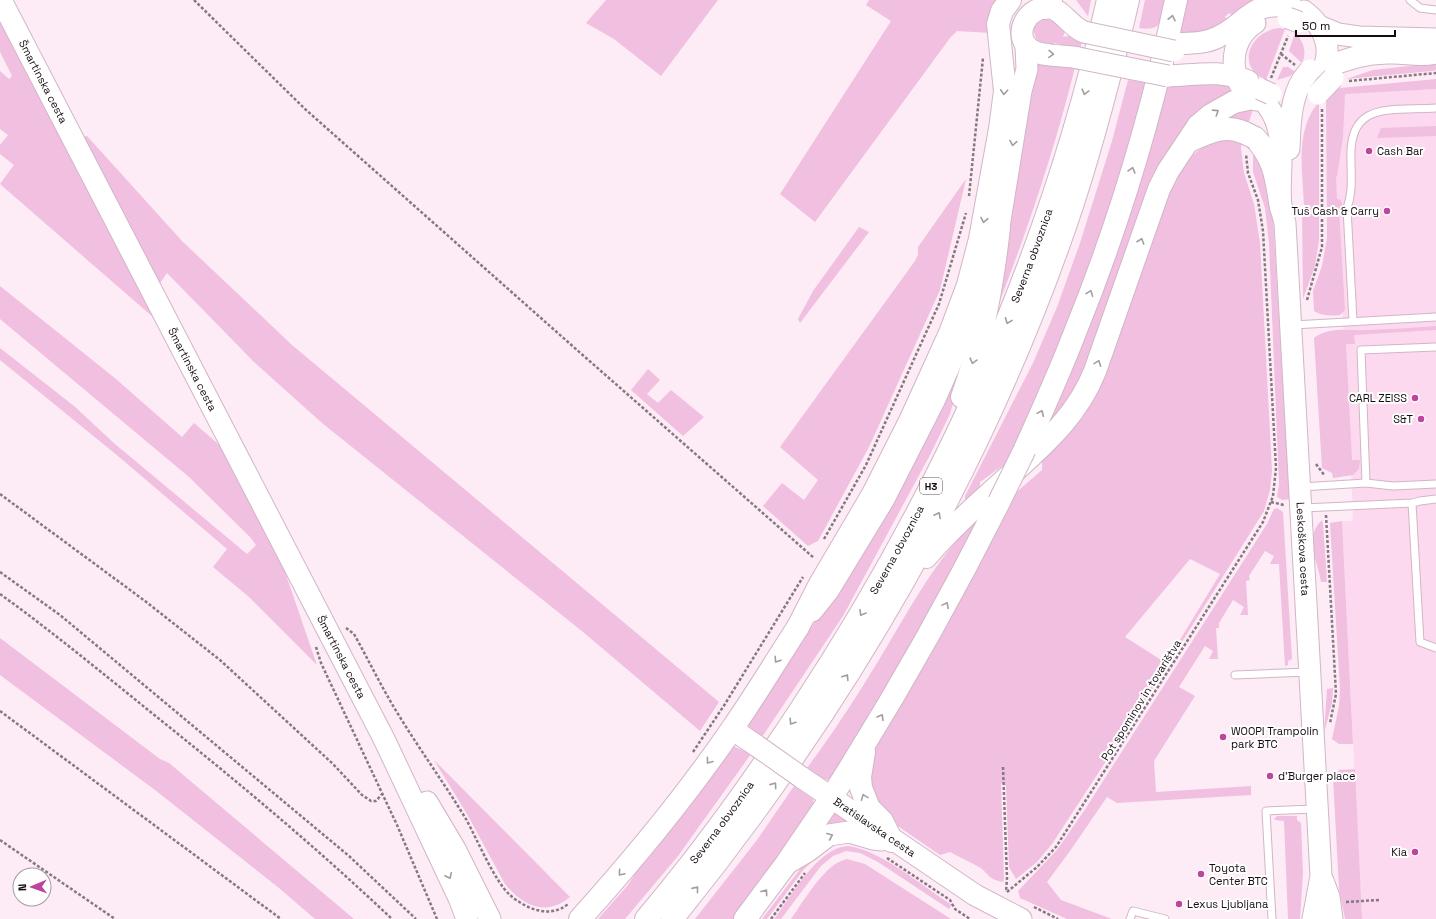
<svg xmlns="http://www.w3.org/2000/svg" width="1436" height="919" font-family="'Space Grotesk',sans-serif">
  <rect width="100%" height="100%" fill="#fdebf6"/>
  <path fill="#fcd9ef" d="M1436,89v830h-74l-20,-398h11l-1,-30 -21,-392 2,-5z"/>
  <path fill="#f1bfdf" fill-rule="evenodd" d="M606,0h112l-57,76 -47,-37 -28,-16z
    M869,0h133l-11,33 -34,-2 -7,7 -135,184 -35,-28 111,-173 -25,-16z
    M1076,0h15l-3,16z
    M1145,0h23c-6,19 -5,32 -29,28z
    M1185,0h80l-32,16 -4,-3 -4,4 4,4 -14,10 -37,4z
    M1044,19l9,2 12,10 -2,6 6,-1 14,2 -3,11 -26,-6 -1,3 -16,-5 -4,-12 4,-7z
    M0,22h4l157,302 -161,-140 14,-19 -14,-11v-9l8,-10 -8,-6v-58l9,8 3,-3 -12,-24z
    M1280,28l5,1 -19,51c-32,-14 -15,-50 14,-52z
    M1295,33c9,8 12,20 7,30l-13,-12z
    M1035,62l40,5c-21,85 -49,168 -81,249z
    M1436,63v7l-4,1 -86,8 27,-9z
    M1283,67h5l7,5 -5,4 -13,4z
    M1436,79v10l-91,5 -2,43 -6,39 -1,1 1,22 4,1 2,9 -4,1 6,100 -5,5c-9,1 -18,1 -26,-4l-1,-20 9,-25 5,-28 -1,-138 10,-11 4,-1z
    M1128,80l20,3 -18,68 -47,139 -74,171 -29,21v9l-15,11v-6l68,-133 24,-56 23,-64 32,-102z
    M1228,83l9,9 -57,43 -16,20 -11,22 -57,164 -19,46 -36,50 126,-352z
    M1319,102v138l-4,26 -12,33 -1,-92h2c-1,-34 -10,-77 15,-105z
    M1237,109h16l-5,16 -23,-5z
    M1436,126v10l-59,2 4,-10z
    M87,136l95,105 110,104 427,357 -19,29 -117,-99 -261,-209 -68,-61 -87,-89 -7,10 -77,-146z
    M1220,137l22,4 -1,7 3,25 10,31 6,39 12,228 -2,19 -6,21 -126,201 -86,132 -15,18 -21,17 -7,-12 -3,-81 -5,-3 3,95 -1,4c-16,-3 -13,-8 -24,-15 -9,-5 -20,-10 -29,-15l-10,3 -51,-35 -21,-33 5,-39 140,-253 29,-25v-13l22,-21 106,-247c15,-25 23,-40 50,-52zM1190,559l30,15 -54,89 -41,-26z
    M1253,147l18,39 19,313 -8,1 -5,-3 2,-13 -10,-241 -4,-35 -12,-36z
    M966,179l-26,111 -71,157 -51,94 -10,5 -45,-40 19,-23 22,17 14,-20 -38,-33 135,-186 3,-6v-8z
    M859,227l10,5 -69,91 -2,-4 15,-28z
    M0,286l116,93 66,58 12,-14 30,26 44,86 16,34 33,96 -68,-68 -36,-30 14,-18 -109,-93 -118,-96v-12l74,58 41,38 132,110 9,-9 -6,-8 -61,-60 -189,-158z
    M1436,326v4l-82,5 1,9h-9l6,116h8l-1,9 -6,6 -20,3 -1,-5 -10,-5 -8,-130c16,-12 35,-7 54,-8 22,-1 45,-2 68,-4z
    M970,338l-20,76 -20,41 -87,161 -81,121 -11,-8 -3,-5 10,-24 65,-89z
    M648,369l12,11 -13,14 11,9 13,-13 33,27 -21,19 -52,-46z
    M1277,508l6,4 9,147 -4,2v4l-3,1 -6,-102h-9l4,-8 -9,-5 -16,25 1,4 -4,1 2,34h-8l4,-8 -11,-7 -14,23v5h-3l2,31h-9l4,-8 -8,-5 -26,41 16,9 -41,65 2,31 95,-6v9l-134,8 -10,-6 -37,54 -23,31 14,18 51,19h-45l-47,-21 -2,-7 39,-41 27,-39 183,-287 7,-15z
    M982,515l-75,139 -76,126 -8,-1 -16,-11c30,-40 57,-83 82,-125 29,-48 51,-90 93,-128z
    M1322,520l1,3 4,59h-6c-3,-21 -18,-44 1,-62z
    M1342,521l11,223h-14l-7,-5 7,-33 1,-17 -10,-166z
    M0,638l160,121 9,4 185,156h-39l-36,-31 -124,-98 -155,-115z
    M1333,688l-1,15 -8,30 3,-44z
    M733,746l18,8 -73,102 -53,63h-27l30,-34 30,-46z
    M434,760l136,137c-24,20 -47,9 -65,-13l-38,-70z
    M1355,769l7,150h-17l-6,-30 -6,-112 6,-7z
    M794,786l19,13 1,8 -79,112h-40l62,-79z
    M832,810l19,13 -28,8z
    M1277,816h20v4l4,3 2,50 -3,46h-12l-4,-98 -9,-1 -1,-1z
    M831,845l-27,24 -37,50h-5l45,-59z
    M847,846c31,2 78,42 105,59l-3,4 -71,-47 -18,-9 -14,-2 -13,5 -12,10 -40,53h-7c18,-23 42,-70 73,-73z
    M847,859l18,5 86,55h-160c13,-18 34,-56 56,-60z"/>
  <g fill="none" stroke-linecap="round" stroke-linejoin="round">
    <g stroke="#d1b6c7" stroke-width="9">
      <path id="lane" d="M1410,0l10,8 16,2
        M1353,321l-6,-113c6,-16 4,-31 4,-48 -3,-60 41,-49 85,-52
        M1293,325l143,-8
        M1366,483l-5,-133 75,-3
        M1301,487l65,-4 27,3 43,-2
        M1412,503l8,139 16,6
        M1303,508l109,-5 8,-2 16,-2
        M1235,675l73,-3
        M1130,919l3,-8 32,8
        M1272,919l-6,-108 49,-2"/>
    </g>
    <g stroke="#d1b6c7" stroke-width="23">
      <g id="secondary">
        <path id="s1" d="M1,0l383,739 75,159 8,21"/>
        <path d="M1304,11c22,17 31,41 15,66"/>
        <path d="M1255,23c-28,17 -28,62 1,77"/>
        <path d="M1321,27l17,7 21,3 77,2"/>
        <path d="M1175,44c14,-1 30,0 43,-7 30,-14 32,-37 74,-30"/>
        <path d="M1078,58c-13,-3 -38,-1 -48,-9 -18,-14 -3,-44 20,-41 12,2 21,19 34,24"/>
        <path d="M1324,69c20,-10 45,-17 69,-16 15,0 28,4 43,0"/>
        <path d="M1168,76c29,-1 52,-7 80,5"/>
        <path id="s2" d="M1267,105c23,29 10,70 14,103 1,5 3,10 4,15l36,653 -8,43"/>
        <path d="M1289,149c1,-23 1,-50 14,-70"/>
        <path d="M812,611l16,-20 56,-92 50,-98 33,-75 32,-99 22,-136 6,-22 -1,-23"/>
        <path d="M732,729l25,17"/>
        <path id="s3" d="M801,777l174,118 46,24"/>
        <path d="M427,802l28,47 35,70"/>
        <path d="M786,864l22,-13 21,-16 20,-3 24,7 9,1"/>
        <path d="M1323,881l6,16 3,22"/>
      </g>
    </g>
    <g stroke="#d1b6c7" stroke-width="24">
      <path id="primary" d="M580,919c54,-60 106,-123 152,-190 23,-33 44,-68 66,-102
        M745,919l41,-55 45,-66"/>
    </g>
    <g stroke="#d1b6c7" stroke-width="24">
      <g id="highway">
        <path d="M1275,0l6,5"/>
        <path d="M1044,8l7,-8"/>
        <path d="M1255,138c21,23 21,41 26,70"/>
        <path d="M1191,140c18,-8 34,-16 54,-7"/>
        <path d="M962,397c20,-54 31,-113 37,-170"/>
        <path d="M1025,449c17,-38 34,-75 49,-114 44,-108 78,-221 102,-335"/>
        <path d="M926,557c25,-29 53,-54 81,-79 35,-32 70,-61 88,-107l64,-182 9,-18 30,-45 13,-11 23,-13 18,-4"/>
        <path d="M798,627l22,-43 53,-90 37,-73 40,-88 18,-48 12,-46 20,-110 5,-38 -7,-67 4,-13 8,-11"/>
        <path d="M864,752l-4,25 1,11 8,20 13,13 10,20"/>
        <path d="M831,798c61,-96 117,-194 168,-296"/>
        <path id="s4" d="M646,919c56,-66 107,-137 155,-210 143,-217 250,-455 307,-709"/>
        <path d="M672,919c172,-212 313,-453 400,-713 22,-68 40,-137 56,-206"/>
      </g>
    </g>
    <path stroke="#857880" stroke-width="2.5" stroke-dasharray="3 2" stroke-linecap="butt" d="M194,0l111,109 272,241 237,208
      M1281,54l14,11
      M1271,78l17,-42
      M1349,81l87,-8
      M969,196l14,-138
      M1307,300l15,-53v-138
      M1316,464l9,12
      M0,494l145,107 75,59 113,104 29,31 9,6h5l6,-7
      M1271,502l13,3
      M1326,515l10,179 -6,29
      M824,539l42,-74 73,-161 27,-91
      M0,572l60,43 289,241 67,63
      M0,594c54,39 106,82 158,124 80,64 159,130 234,201
      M346,628l8,6c15,27 28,54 44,80 22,36 46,69 68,105 11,20 29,63 44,76 16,14 40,24 58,9
      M316,647l5,16 76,162 40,94
      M0,711l281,208
      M693,752l32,-48 78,-127
      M1003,767l4,111 -1,14
      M0,840l115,79
      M887,858l63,42 5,9 15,10
      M1007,892l30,-25 19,-20 207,-325 10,-26 3,-28 -13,-237 -5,-31 -10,-27 -2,-19
      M1346,902l33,-2
      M1034,907l24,12
      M771,919l34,-46"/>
    <use href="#lane" stroke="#fff" stroke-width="7"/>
    <use href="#secondary" stroke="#fff" stroke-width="21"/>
    <use href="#primary" stroke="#fff" stroke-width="22"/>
    <use href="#highway" stroke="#fff" stroke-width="22"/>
    <g stroke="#d1b6c7" stroke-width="23" stroke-linecap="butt">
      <path id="secondary-bridge" d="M1288,18l11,4
        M1084,32l90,19
        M1078,58l90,18
        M1303,79l7,-9
        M1260,89l11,5
        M1318,94l15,-16
        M757,746l44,31"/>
    </g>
    <g stroke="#d1b6c7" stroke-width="24" stroke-linecap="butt">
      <path id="highway-bridge" d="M1245,133l10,5
        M999,502l26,-53"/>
    </g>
    <use href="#secondary-bridge" stroke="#fff" stroke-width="21"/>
    <use href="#highway-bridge" stroke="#fff" stroke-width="22"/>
  </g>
  <defs><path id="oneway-chevron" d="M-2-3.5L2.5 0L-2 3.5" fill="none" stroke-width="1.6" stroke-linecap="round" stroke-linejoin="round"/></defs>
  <g stroke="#a19ea0">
    <use href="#oneway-chevron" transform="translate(1172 18) rotate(-78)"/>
    <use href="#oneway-chevron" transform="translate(1051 54) rotate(2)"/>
    <use href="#oneway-chevron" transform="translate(1004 92) rotate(93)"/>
    <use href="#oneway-chevron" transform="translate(1085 92) rotate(105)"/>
    <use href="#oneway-chevron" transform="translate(1216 112) rotate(-33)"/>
    <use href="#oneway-chevron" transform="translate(1013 143) rotate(99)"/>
    <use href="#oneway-chevron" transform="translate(1132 170) rotate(-74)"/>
    <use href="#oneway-chevron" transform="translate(984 220) rotate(101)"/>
    <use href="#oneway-chevron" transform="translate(1141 241) rotate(-71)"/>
    <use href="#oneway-chevron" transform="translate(1090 293) rotate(-69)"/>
    <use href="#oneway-chevron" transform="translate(1008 321) rotate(112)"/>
    <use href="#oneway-chevron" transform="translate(973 361) rotate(106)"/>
    <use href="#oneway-chevron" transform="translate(1098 363) rotate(-69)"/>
    <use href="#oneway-chevron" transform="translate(1041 413) rotate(-66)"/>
    <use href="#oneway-chevron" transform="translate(938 515) rotate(-63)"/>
    <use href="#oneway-chevron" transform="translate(946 605) rotate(-62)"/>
    <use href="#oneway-chevron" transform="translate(862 613) rotate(121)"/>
    <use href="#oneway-chevron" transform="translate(777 660) rotate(123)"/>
    <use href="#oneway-chevron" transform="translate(846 677) rotate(-58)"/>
    <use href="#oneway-chevron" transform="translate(881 717) rotate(-59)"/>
    <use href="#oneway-chevron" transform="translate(792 722) rotate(123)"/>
    <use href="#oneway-chevron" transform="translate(709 761) rotate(127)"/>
    <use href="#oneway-chevron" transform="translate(774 785) rotate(-55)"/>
    <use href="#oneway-chevron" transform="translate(864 797) rotate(-111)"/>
    <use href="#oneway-chevron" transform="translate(830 836) rotate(-22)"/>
    <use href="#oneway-chevron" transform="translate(621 873) rotate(130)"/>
    <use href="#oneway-chevron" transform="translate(449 876) rotate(65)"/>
    <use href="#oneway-chevron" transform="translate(696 889) rotate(-51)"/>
    <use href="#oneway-chevron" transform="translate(765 892) rotate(-54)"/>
  </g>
  <g fill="#bc469c" stroke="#fefefe" stroke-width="1.5">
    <circle cx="1369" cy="151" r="4"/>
    <circle cx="1387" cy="211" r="4"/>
    <circle cx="1415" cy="398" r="4"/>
    <circle cx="1421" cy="419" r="4"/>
    <circle cx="1223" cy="737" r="4"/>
    <circle cx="1270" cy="776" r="4"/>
    <circle cx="1415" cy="852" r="4"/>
    <circle cx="1201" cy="874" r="4"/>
    <circle cx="1179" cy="904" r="4"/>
  </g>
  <g text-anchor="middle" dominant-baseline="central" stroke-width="4" stroke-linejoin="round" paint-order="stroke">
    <rect fill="#fefefe" stroke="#5b5559" stroke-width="1" x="920" y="478" width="22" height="16" rx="3"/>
    <g font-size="10" font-weight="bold" fill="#150c12">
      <text x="931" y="486">H3</text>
    </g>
    <g font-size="11" fill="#150c12" stroke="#fefefe">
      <text stroke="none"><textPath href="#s1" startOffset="92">Šmartinska cesta</textPath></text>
      <text stroke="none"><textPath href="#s4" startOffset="771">Severna obvoznica</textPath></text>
      <text stroke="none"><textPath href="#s1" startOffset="416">Šmartinska cesta</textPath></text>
      <text stroke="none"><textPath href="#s2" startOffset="448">Leskoškova cesta</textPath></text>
      <text stroke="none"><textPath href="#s4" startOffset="447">Severna obvoznica</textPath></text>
      <text stroke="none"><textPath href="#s1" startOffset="740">Šmartinska cesta</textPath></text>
      <text transform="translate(1141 700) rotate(-58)">Pot spominov in tovarištva</text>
      <text stroke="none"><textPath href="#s4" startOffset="123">Severna obvoznica</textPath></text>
      <text stroke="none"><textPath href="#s3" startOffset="89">Bratislavska cesta</textPath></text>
    </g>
    <g font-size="11" fill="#150c12" stroke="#fefefe" text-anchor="start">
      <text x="1377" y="151">Cash Bar</text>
      <text x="1379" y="211" text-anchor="end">Tuš Cash &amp; Carry</text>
      <text x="1407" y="398" text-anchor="end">CARL ZEISS</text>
      <text x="1413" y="419" text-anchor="end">S&amp;T</text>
      <text x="1231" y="731">WOOP! Trampolin<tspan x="1231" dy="13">park BTC</tspan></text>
      <text x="1278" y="776">d'Burger place</text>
      <text x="1407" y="852" text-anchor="end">Kia</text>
      <text x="1209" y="868">Toyota<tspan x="1209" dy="13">Center BTC</tspan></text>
      <text x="1187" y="904">Lexus Ljubljana</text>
    </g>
  </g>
  <g transform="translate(32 887) rotate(268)"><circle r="19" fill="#fefefe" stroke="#a19da0"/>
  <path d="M0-3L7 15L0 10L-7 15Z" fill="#bc469c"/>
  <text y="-6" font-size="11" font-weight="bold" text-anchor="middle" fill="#150c12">N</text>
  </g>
  <path d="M1296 30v6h99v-6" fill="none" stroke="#150c12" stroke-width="2"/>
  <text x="1302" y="30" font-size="12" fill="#150c12" stroke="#fefefe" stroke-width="3" paint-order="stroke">50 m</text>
</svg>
